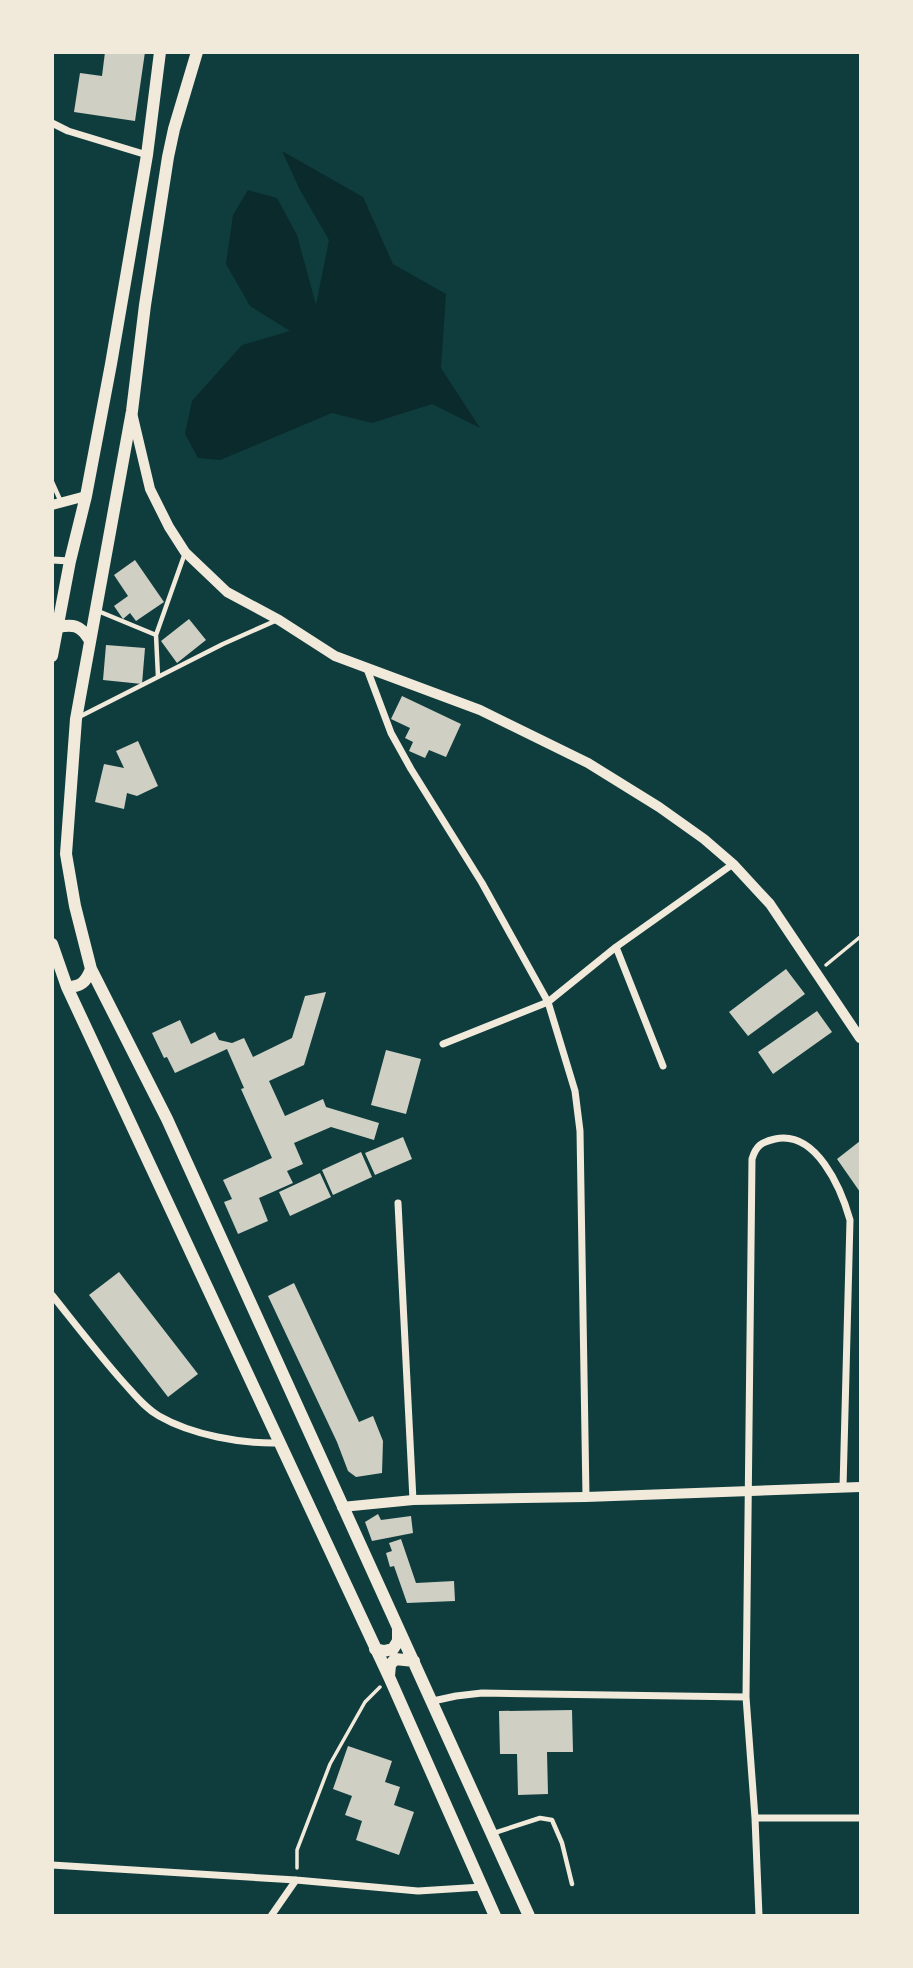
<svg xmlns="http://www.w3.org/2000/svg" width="913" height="1968" font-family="Montserrat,sans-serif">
  <rect width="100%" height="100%" fill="#0f3d3e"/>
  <path fill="#0a2a2b" d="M282,151l81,46 30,67 53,30 -5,74 39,60 -48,-24 -60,19 -40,-10 -112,47 -22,-2 -13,-24 7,-33 50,-56 48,-14 -40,-25 -24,-42 7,-49 15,-25 29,8 20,37 19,70 13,-65 -29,-50z"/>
  <path fill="#cfcfc3" d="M105,52h40l-10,69 -61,-9 6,-39 22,3z
    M135,560l29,42 -28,19 -6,-8 -7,6 -9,-13 14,-10 -14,-21z
    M189,619l17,21 -29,23 -16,-22z
    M106,645l39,3 -3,36 -39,-4z
    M402,696l59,28 -15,33 -17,-7 -4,8 -16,-7 4,-9 -8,-4 5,-10 -19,-9z
    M138,741l20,45 -21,10 -10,-3 -3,16 -29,-7 9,-38 20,4 -8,-17z
    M786,969l19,25 -57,42 -19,-24z
    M326,992l-22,73 -35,16 16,35 38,-17 3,8 53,16 -5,17 -43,-13 -37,16 9,21 -16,7 6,12 -34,15 9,23 -30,13 -14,-32 8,-3 -9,-19 49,-22 -31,-69 3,-1 -17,-39 -52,24 -8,-16 -3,1 -12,-25 28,-13 11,24 24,-12 4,8 13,3 12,-5 9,19 39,-19 13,-42z
    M817,1011l15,21 -59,42 -15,-22z
    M386,1050l35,9 -15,55 -35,-9z
    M403,1137l9,22 -37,16 -10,-22z
    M860,1141v51l-23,-33z
    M361,1152l11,25 -39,18 -11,-25z
    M320,1173l11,24 -41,19 -11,-24z
    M119,1272l79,102 -30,23 -79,-102z
    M294,1283l65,139 14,-6 10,25 -1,32 -26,4 -8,-6 -11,-29 -69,-146z
    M378,1514l3,6 30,-4 2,17 -41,8 -7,-19z
    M401,1539l15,44 38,-2 1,20 -48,2 -13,-37 -4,1 -4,-14 6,-2 -3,-8z
    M572,1710l1,42h-26l1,42 -30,1 -1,-41h-17l-1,-43z
    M348,1746l44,15 -7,21 15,5 -6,18 20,7 -15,43 -43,-15 6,-19 -17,-6 7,-19 -19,-7z"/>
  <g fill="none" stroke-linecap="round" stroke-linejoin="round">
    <path stroke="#f1e9da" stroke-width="3.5" d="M826,965l34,-28
      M297,1868v-18l33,-86 35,-62 15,-15"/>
    <path stroke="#f1e9da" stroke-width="4.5" d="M52,482l9,20
      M98,611l58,24
      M158,677l-2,-42 29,-82
      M79,717l144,-73 52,-23
      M494,1833l46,-15 12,2 10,23 10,41"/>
    <path stroke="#f1e9da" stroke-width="7" d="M52,123l16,8 79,24
      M52,560l18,1
      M367,669l24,64 20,36 71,114 66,119 27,89 5,40 6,366
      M616,947l47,119
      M443,1044l105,-42 68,-55 117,-83
      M398,1203l15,297
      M52,1295c24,30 47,60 72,88 11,12 21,25 35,33 33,19 83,28 120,27
      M433,1701l23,-5 26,-3 264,4
      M755,1818h105
      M52,1865l244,15 122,11 64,-4
      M271,1916l25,-36
      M759,1916l-4,-98 -9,-121 6,-538c4,-13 9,-17 23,-20 41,-9 66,49 75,81l-7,268"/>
    <path stroke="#f1e9da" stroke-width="10" d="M132,413l18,76 19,38 16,25 42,40 52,28 56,36 145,54 108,53 71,44 45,32 29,25 37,40 90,134
      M52,505l34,-9
      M342,1507l71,-7 173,-3 274,-10"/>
    <path stroke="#f1e9da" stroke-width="12" d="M197,52l-23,77 -6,28 -23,148 -13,106 -56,308 -10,135 9,52 16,63 76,150 362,797
      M58,627c15,-3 22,-2 31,12
      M52,656l18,-95 16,-65 25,-132 36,-209 13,-103
      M52,944l15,43 323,692 105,237
      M67,987c14,0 19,-5 24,-18
      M375,1649l9,2 9,-2 5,-8v-11
      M389,1676l1,-11 5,-6 19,2"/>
  </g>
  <rect width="913" height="1968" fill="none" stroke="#f1e9da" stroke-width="108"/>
</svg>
